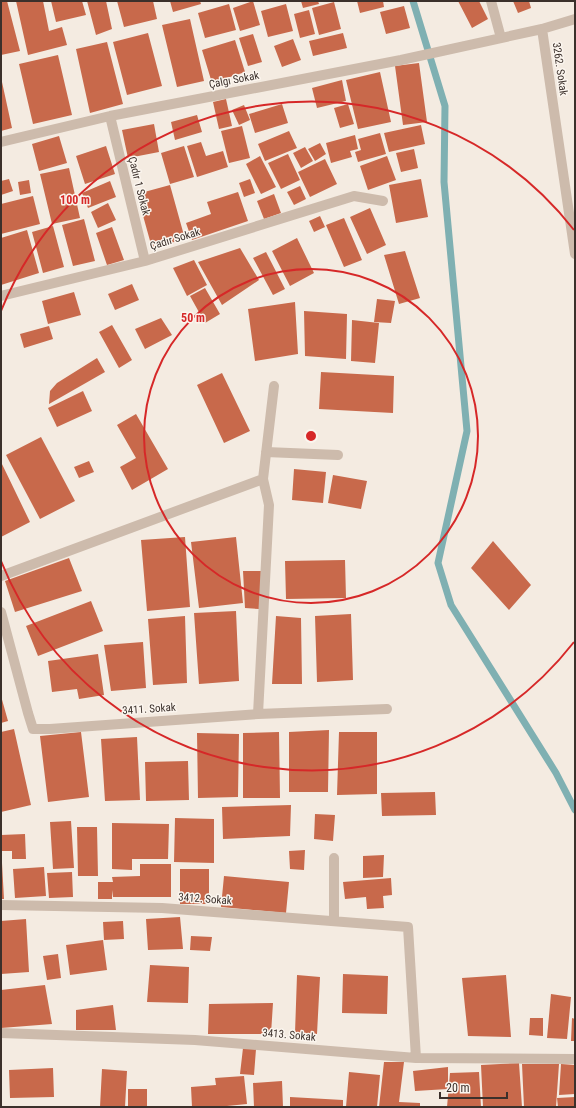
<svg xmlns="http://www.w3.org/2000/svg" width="576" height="1108" font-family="'Roboto Condensed',sans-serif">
  <rect width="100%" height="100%" fill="#f4ebe1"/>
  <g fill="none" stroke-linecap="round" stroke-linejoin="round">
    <path stroke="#7fb0b2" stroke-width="7" d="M413,1l32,105 -1,76 23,249 -29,132 13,42 105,168 19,37"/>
  </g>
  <path fill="#c8694b" d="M1,1h6l13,50 -19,4z
    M16,1h27l6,30 13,-4 5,18 -39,10z
    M51,1h31l4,14 -30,7z
    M87,1h19l6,28 -16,6z
    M117,1h36l4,18 -33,8z
    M170,1h30l1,3 -28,8z
    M253,1l7,24 -20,6 -7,-23z
    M301,1h17l1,3 -16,4z
    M357,1h26l1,6 -24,6z
    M458,1h21l9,18 -16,9z
    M513,1h16l2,7 -13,5z
    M334,2l7,27 -22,6 -7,-27z
    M229,4l7,26 -31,8 -7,-25z
    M286,4l7,27 -25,6 -7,-26z
    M404,6l6,22 -24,6 -6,-22z
    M309,10l6,24 -15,4 -6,-24z
    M190,19l14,62 -27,6 -15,-62z
    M148,33l14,53 -35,9 -14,-53z
    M343,33l4,15 -34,8 -4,-15z
    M253,34l9,28 -14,4 -9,-28z
    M293,39l8,21 -19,7 -8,-21z
    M235,40l10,32 -33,11 -10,-33z
    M107,42l16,62 -33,9 -14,-64z
    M58,55l14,60 -39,9 -14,-60z
    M419,63l8,59 -24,3 -8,-59z
    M380,72l11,50 -33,7 -12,-49z
    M342,80l4,21 -29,7 -5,-20z
    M2,82l10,46 -11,3v-48z
    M226,99l6,27 -13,3 -6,-27z
    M282,104l6,19 -33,10 -6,-19z
    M348,104l6,20 -14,4 -6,-20z
    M244,105l6,15 -11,5 -7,-15z
    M197,115l5,17 -27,8 -4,-18z
    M154,124l5,28 -31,6 -6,-28z
    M421,125l4,19 -36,8 -5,-19z
    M242,126l8,32 -21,5 -8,-32z
    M289,131l8,17 -32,13 -7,-17z
    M380,133l6,21 -28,8 -3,-10 6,-2 -3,-11z
    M355,135l3,14 -8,2 2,6 -21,6 -5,-20z
    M59,136l8,27 -28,8 -7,-27z
    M201,142l5,14 17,-5 5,16 -31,10 -10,-31z
    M320,143l6,11 -11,7 -7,-12z
    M106,146l9,28 -30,10 -9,-28z
    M184,146l10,31 -24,7 -9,-31z
    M305,147l8,14 -12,7 -8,-15z
    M414,149l4,19 -17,4 -5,-19z
    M288,154l12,26 -19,9 -13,-26z
    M260,156l16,31 -15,7 -15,-30z
    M387,156l9,24 -28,10 -8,-24z
    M325,159l12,25 -27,13 -12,-25z
    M69,168l11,50 -28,6 -12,-50z
    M9,179l4,12 -12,4v-14z
    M250,179l5,14 -11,4 -5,-14z
    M421,179l7,38 -32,6 -7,-38z
    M29,180l2,13 -11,2 -2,-13z
    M110,181l6,16 -28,11 -6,-15z
    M170,185l15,54 -33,9 -15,-54z
    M300,186l6,13 -12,6 -7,-13z
    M238,192l10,29 -56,19 -6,-17 25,-9 -4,-12z
    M274,194l7,19 -17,6 -7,-18z
    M33,196l7,28 -39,10v-30z
    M108,203l8,17 -18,8 -7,-16z
    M370,208l16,37 -19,9 -17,-37z
    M320,216l5,11 -11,5 -5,-11z
    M344,218l18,42 -18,7 -18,-42z
    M84,219l11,42 -22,5 -11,-41z
    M53,226l11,41 -21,6 -11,-41z
    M112,227l12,33 -17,5 -11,-32z
    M27,230l12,43 -38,12v-47z
    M297,238l17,35 -24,13 -18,-35z
    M240,248l19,32 -37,25 -24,-43z
    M405,251l15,47 -21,6 -15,-49z
    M266,252l19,37 -12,6 -20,-37z
    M194,260l13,25 -20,11 -14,-28z
    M132,284l7,16 -24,10 -7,-16z
    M205,288l15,26 -15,9 -15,-27z
    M74,292l7,23 -33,9 -6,-23z
    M377,299l18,2 -4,22 -17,-1z
    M295,302l3,52 -43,7 -7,-52z
    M304,311l43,3 -1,45 -41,-3z
    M161,318l11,17 -27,14 -10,-20z
    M352,320l27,3 -4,40 -24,-2z
    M112,325l20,35 -13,8 -20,-36z
    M49,326l4,13 -29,9 -4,-14z
    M97,358l8,14 -56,32 1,-13 7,-8z
    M321,372l73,4 -1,37 -74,-4z
    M222,373l28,58 -26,12 -27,-58z
    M83,391l9,20 -35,16 -9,-19z
    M136,414l32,55 -36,21 -12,-23 16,-9 -19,-33z
    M41,437l34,64 -35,18 -34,-64z
    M89,461l5,11 -15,6 -5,-11z
    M1,462l29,60 -29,15z
    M294,469l32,3 -3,31 -31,-3z
    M333,475l34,6 -6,28 -33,-6z
    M185,537l5,70 -43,4 -6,-71z
    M236,537l7,66 -44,5 -8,-66z
    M493,541l38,44 -22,25 -38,-42z
    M69,558l13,33 -67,21 -10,-31z
    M345,560l1,38 -60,1 -1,-38z
    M243,571h19l-3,38 -14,-1z
    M91,601l12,30 -65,25 -12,-30z
    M236,611l3,70 -40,3 -5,-71z
    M351,614l2,66 -36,2 -2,-66z
    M185,616l2,67 -34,2 -5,-66z
    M276,616l25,2 1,66h-30z
    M143,642l3,46 -35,3 -7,-46z
    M98,654l6,41 -25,4 -2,-10 -25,3 -4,-31z
    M1,696l7,25 -7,2z
    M14,729l17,76 -30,7v-80z
    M329,730l-1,62h-39v-60z
    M81,732l8,65 -41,5 -8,-66z
    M279,732l1,66h-37v-65z
    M339,732h38v62l-40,1z
    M197,733l42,1 -1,63 -40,1z
    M137,737l3,63 -35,1 -4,-62z
    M188,761l1,39 -43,1 -1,-39z
    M435,792l1,23 -54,1 -1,-23z
    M291,805l-1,31 -67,3 -1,-32z
    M315,814l20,1 -2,26 -19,-2z
    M175,818l39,1v44l-40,-1z
    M71,821l3,47 -21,1 -3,-47z
    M112,823l57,1 -1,35h-36v11l-20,-1z
    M77,827h20l1,49h-20z
    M25,834l1,25h-14v-8h-11v-16z
    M305,850l-1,20 -14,-1 -1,-18z
    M384,855l-1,22 -20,1v-22z
    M1,863h1l2,36h-3z
    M140,864h31v33h-58l-1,-7v9h-14v-17h15l-1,-5 28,-1z
    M44,867l2,29 -31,2 -2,-29z
    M180,869h29v35h-29z
    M72,872l1,25 -24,1 -2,-25z
    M224,876l65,6 -3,31 -65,-6z
    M391,878l1,17 -9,1 1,12 -17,1 -1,-12 -21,2 -2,-17z
    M180,917l3,32 -35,1 -2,-31z
    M26,919l3,53 -28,2v-53z
    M123,921l1,18 -20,1 -1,-18z
    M191,936l21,1 -2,14 -20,-1z
    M103,940l4,30 -37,5 -4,-30z
    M58,954l3,24 -14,2 -4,-24z
    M150,965l39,2 -1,36 -41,-1z
    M343,974l45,2 -1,38 -45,-1z
    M297,975l23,2 -3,57 -22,-1z
    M506,975l5,62 -43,-1 -6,-58z
    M45,985l7,39 -51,4v-38z
    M551,994l20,3 -4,42 -20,-1z
    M273,1003l-2,31h-63l1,-30z
    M113,1005l3,25h-40v-20z
    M530,1018h13v18l-14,-1z
    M572,1018l3,1v22h-4z
    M243,1048l13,1 -2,26 -14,-1z
    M384,1062h20l-5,40 21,1v4h-41z
    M519,1063l3,44h-39l-2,-42z
    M522,1064h37l-3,43h-32z
    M561,1064l14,1v29l-16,1z
    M448,1067v22l-33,2 -2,-20z
    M53,1068l1,29 -44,1 -1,-28z
    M102,1069l25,2 -2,36h-25z
    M349,1072l31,3 -3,32h-31z
    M479,1072l2,35h-34l3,-34z
    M244,1076l3,28 -30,3h-25l-1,-20 25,-2 -1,-7z
    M282,1081l1,26h-29l-1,-24z
    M128,1089h19v18h-19z
    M290,1097l53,3v7h-53z
    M575,1097v10h-17l-1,-9z"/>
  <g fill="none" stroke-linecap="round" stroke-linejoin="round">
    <path stroke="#cdbbac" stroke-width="10" d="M491,1l10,37
      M542,29l33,225
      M110,116l35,145
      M1,142l109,-26 291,-56 141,-31 33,-10
      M1,296l144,-35 209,-65 29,5
      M266,452l72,3
      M1,576l262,-97
      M1,612l27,101 5,16h17l208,-15 129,-5
      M258,714l11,-209 -6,-26 11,-93
      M334,858v63
      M1,905l161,3 246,19 8,131
      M1,1033l194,7 221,18 159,1"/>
  </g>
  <g fill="none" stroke="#d62828" stroke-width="2">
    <circle cx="311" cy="436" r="167"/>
    <path d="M574 642A334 334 0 0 1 1 561M1 311A334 334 0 0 1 574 230"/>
  </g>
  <g text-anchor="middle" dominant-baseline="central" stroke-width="3" stroke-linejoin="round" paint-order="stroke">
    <g font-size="11" fill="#3b302b" stroke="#fbf5ee">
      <text transform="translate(560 69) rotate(82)">3262. Sokak</text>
      <text transform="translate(234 80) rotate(-11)">Çalgı Sokak</text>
      <text transform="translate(139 186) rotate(76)">Çadır 1 Sokak</text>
      <text transform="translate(175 239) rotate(-17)">Çadır Sokak</text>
      <text transform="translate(149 709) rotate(-4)">3411. Sokak</text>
      <text transform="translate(205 899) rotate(4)">3412. Sokak</text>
      <text transform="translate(289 1035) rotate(5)">3413. Sokak</text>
    </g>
  </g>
  <circle cx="311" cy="436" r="6" fill="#d62828" stroke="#fbf5ee" stroke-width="2"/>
  <g font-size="12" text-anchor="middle" font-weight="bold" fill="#d62828" stroke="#fbf5ee" stroke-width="3" stroke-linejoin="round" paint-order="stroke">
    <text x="75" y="204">100 m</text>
    <text x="193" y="322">50 m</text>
  </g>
  <rect width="576" height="1108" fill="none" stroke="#3b302b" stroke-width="4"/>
  <path d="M440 1092v6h67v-6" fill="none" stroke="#3b302b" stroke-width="2"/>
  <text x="446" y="1092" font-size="12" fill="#3b302b" stroke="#fbf5ee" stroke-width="3" paint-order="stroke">20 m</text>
</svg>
